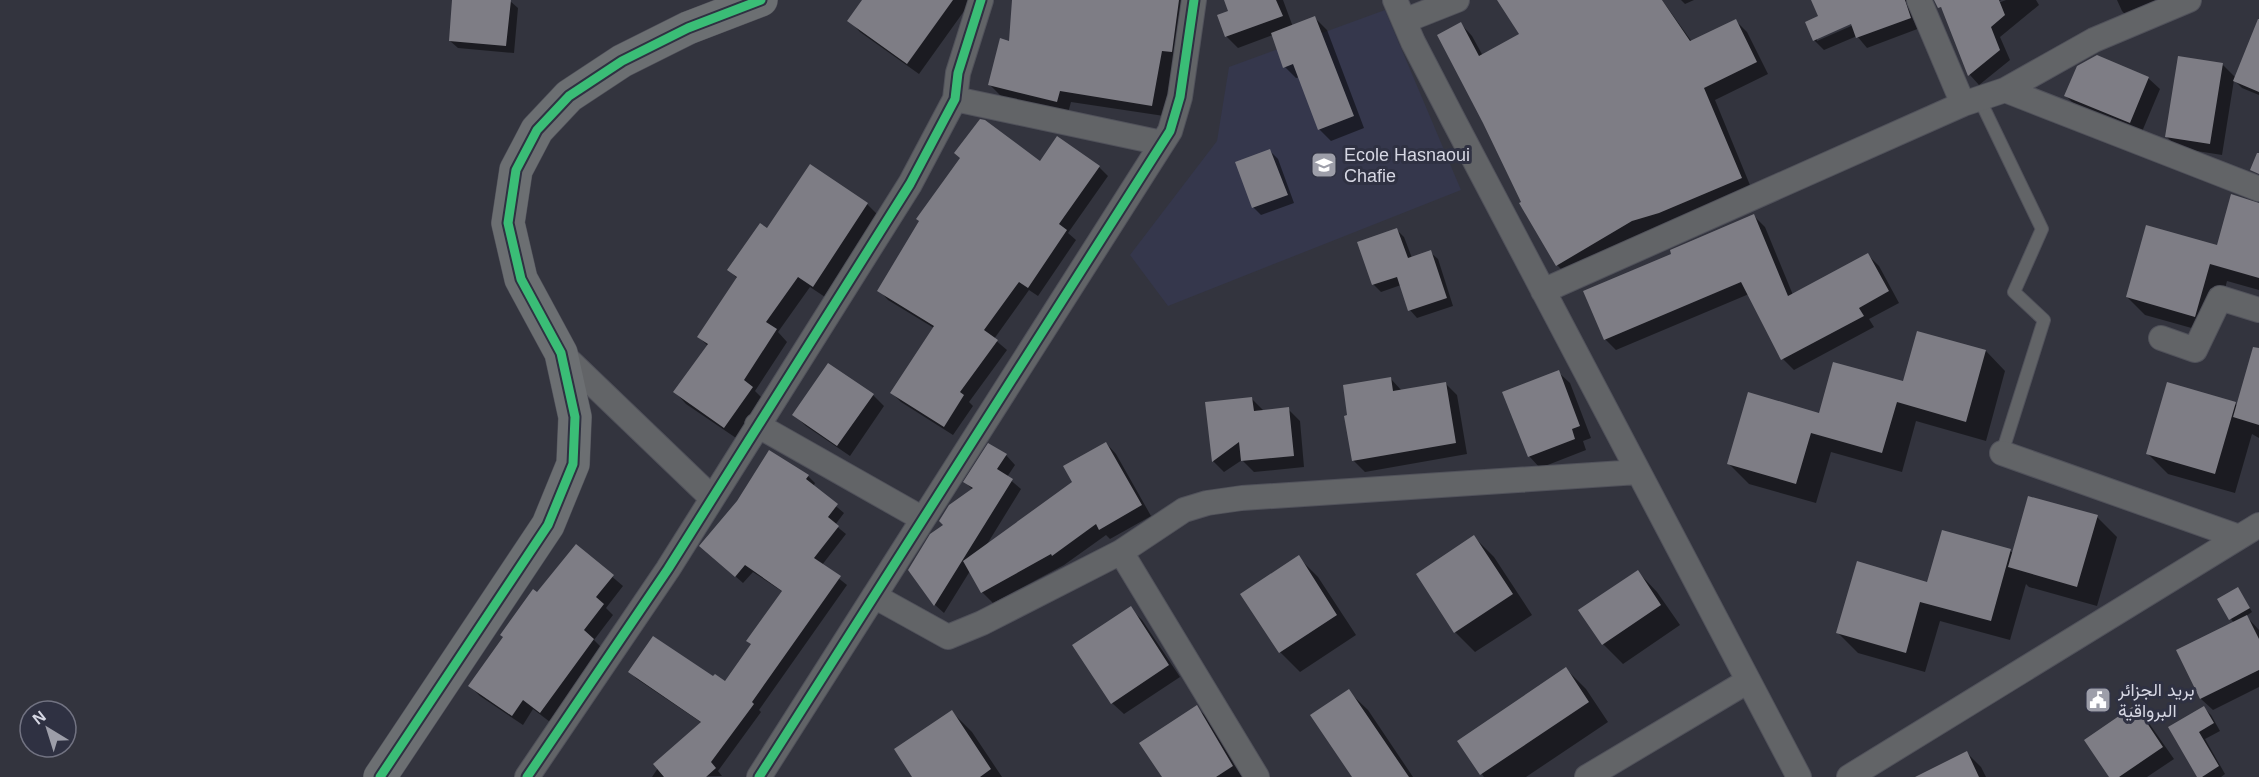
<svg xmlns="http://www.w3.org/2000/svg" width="2259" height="777" font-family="Helvetica,Vazirmatn,sans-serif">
  <rect width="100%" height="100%" fill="#33343e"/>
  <path fill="#35374c" d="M1385,10l76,180 -293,116 -38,-51 87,-114 12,-74z"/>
  <path fill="#0007" fill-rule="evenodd" d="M454,0l56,1 8,7 -4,45 -56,-5 -8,-7z
    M864,0h108l-53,74 -59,-42 -11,-12z
    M1013,0h178l-8,62h-10l-9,54 -93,-14 -3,11 -67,-17 -11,-11 20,-43z
    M1226,0h57l10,27 22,-9 12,12 37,98 -33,13 -12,-12 -19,-52 -4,1 -11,-11 -12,-32 -35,13 -12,-12 4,-25z
    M1498,0h164l30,42 43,-22 12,12 21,42 -53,26 37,90 -81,34 -27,8 -75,45 -12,-12 -34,-62 -62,-179 11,12 11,20 38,-22z
    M1681,0h13l-9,4z
    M1813,0h106l1,28 -53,20 -10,-12 -33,14 -10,-10 6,-23zM1857,20l1,3 -41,18v-3z
    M1936,0h65l-3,3 8,-3h30l3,5 -39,32 10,23 -31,25 -9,-10 -25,-62z
    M2117,0h62l-46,23 -11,-12z
    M2259,52v43l-17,-7 -8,-8 -12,75 -44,-7 -12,-12 57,-71 13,13z
    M2148,78l12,11 -19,45 -63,-26 -12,-12z
    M1270,151l8,8 16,44 -33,12 -8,-8z
    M1041,163l58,4 9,9 -40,57 8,7 -38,56 -9,-6 -35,49 13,11 -38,52 4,4 -20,29 -52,-33 -9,-9 42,-65 -46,-28 -9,-10z
    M867,204l12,12 -54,81 -15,-10 -32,45 9,10 -32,49 8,8 -27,39 -50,-34 -11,-12 33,-46 -9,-9 39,-58 -9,-9 38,-40z
    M2259,204v86l-32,-9 -14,53 -68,-19 -18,-18 91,-50z
    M1754,216l11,11 28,68 75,-40 11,11 20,37 -30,16 5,8 -80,43 -11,-11 -34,-65 -133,56 -11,-11 68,-85z
    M1397,230l7,7 8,21 18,-6 8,7 15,47 -36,12 -7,-8 -9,-25 -20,7 -8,-8z
    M2259,349v89l-7,-4 -17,59 -67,-19 -20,-20 87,-50 3,2z
    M1986,351l19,20 -19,70 -70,-20 -14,51 -71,-20 -15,51 -67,-19 -20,-20 175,-81z
    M1558,372l12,11 21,55 -8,3 3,9 -46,18 -11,-12z
    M1391,379l11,12 43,-8 12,12 10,59 -102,18 -12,-12z
    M873,395l11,11 -34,50 -44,-30 -12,-11z
    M1252,399l11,11 25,-1 12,12 4,46 -50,5 -12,-12 -18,12 -11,-11z
    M1106,443l10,11 35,62 -41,23 -4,-4 -42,30 -71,38 -11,-11 -12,-21 -26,42 -9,-8 -25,-35 63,-80 -8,-8 41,-27 9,10 -8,12 14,12 -35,57 88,-64z
    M808,476l7,7 -2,4 31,26 -9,12 11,9 -24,31 25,20 -88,125 2,2 -43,59 4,5 -70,1 6,-9 44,-45 -65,-44 -7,-7 83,6 12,6 27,-39 31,-53 -30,-20 -10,11 -34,-30z
    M2097,517l20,20 -20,69 -68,-19 -3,-3 -16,56 -70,-19 -15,51 -67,-19 -20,-20 172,-82 3,2z
    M1474,537l20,20 38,58 -57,37 -20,-20 -37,-58z
    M576,546l47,40 -17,22 7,7 -19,25 10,10 -54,72 -17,-13 -10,16 -43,-29 -10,-10z
    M1298,557l20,20 38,58 -56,37 -20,-20z
    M1638,572l19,20 23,33 -57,39 -20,-20z
    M2238,588l14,24 -6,4 13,14v57l-46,23 -12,-11 -23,-48 56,-28 -3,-4z
    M1130,608l12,12 38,57 -56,37 -12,-11z
    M1566,669l20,20 22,33 -82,55h-42l-25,-36z
    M1348,691l20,19 45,67h-59z
    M1196,707l20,19 31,51h-84z
    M2135,707l11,12 28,40 -27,18h-36z
    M2204,708l7,7 9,16 -15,8 20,35 -4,3h-23l-28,-50z
    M952,712l20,20 30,45h-88z
    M1967,753l14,14 5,10h-53z"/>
  <path fill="#7e7d85" d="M452,0h59l-5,46 -57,-5z
    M862,0h91l-46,64 -60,-43z
    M1012,0h167l-7,52 -10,-1 -10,55 -92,-15 -3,11 -69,-17 12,-47 9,3z
    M1224,0h52l7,16 -58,21 -8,-22 11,-4z
    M1497,0h165l28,41 46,-22 21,43 -53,26 38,90 -83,35 -27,8 -76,45 -37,-63 2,-1 -38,-79 -46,-88 24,-13 18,34 40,-22z
    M1811,0h94l6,18 -55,20 -5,-14 -38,17 -8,-19 13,-6z
    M1934,0h65l6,15 -14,12 9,23 -32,26 -27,-69 -3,1z
    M1315,16l39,100 -36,14 -25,-66 -10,4 -12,-35z
    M2258,19h1v73l-26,-11z
    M2097,55l52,22 -19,46 -66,-27 13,-30z
    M2178,56l45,7 -13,81 -45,-7z
    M980,119l5,1 55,41 17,-25 43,30 -41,58 8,6 -39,58 -9,-6 -35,48 14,10 -38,52 4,3 -20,32 -54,-34 44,-67 -57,-35 42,-70 -3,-2 44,-61 -6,-5z
    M1270,149l18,46 -36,13 -17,-46z
    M2257,153h2v21l-9,-4z
    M810,164l58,39 -55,84 -15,-10 -32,45 11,7 -33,51 9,7 -29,41 -51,-36 35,-48 -11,-7 40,-60 -10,-7 33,-47 7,5z
    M2231,194l28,9v75l-49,-14 -15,53 -69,-20 20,-72 71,20z
    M1754,214l34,82 80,-43 21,38 -30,17 5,8 -83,44 -40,-78 -137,58 -21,-49 88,-37 -1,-4z
    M1397,228l11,30 23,-8 16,48 -39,13 -11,-34 -25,8 -15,-43z
    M1917,331l69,19 -20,72 -69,-20 -15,51 -71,-20 -15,51 -69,-20 21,-72 71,21 14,-51 70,19z
    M2253,347l6,1v77l-26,-8z
    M828,363l46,31 -37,52 -45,-31z
    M1559,370l21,56 -8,3 3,10 -47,18 -26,-65z
    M1391,377l2,14 53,-9 10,61 -104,18 -8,-45 3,-1 -4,-30z
    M2167,382l69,20 -21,72 -69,-20z
    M1252,397l2,14 35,-4 5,49 -53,5 -2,-19 -27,20 -7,-60z
    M1106,442l36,63 -43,25 -3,-6 -44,32 -1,-2 -70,39 -18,-32 109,-79 -9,-16z
    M988,443l19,11 -10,15 16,10 -79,127 -26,-36 22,-36 13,-9 -4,-4 10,-16 24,-17 -10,-6z
    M769,450l40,25 -3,4 32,25 -10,13 11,9 -25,32 27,18 -89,126 2,2 -43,58 5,6 -10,9h-42l-11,-13 48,-42 -73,-50 25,-36 60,40 2,-2 10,7 26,-37 -5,-3 36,-50 -37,-26 -10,12 -36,-31 38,-45z
    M2028,496l70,19 -21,72 -69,-20z
    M1942,530l69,19 -20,72 -71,-19 -14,51 -70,-20 21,-72 70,21z
    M1474,535l39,59 -59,39 -38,-59z
    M576,544l38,31 -18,22 8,7 -20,26 10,9 -54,74 -17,-13 -11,16 -44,-30 35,-49 -3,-2 33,-46 4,3z
    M1299,555l38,60 -58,38 -39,-59z
    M1638,570l23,35 -59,40 -24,-35z
    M2238,587l12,21 -21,12 -12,-21z
    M1131,606l38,59 -58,39 -39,-59z
    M2247,615l12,24v31l-59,29 -24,-49z
    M1566,667l23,35 -109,73 -23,-34z
    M1349,689l60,88h-57l-42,-62z
    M1197,705l36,61 -17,11h-54l-23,-34z
    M2135,705l28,42 -44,30h-10l-25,-37z
    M2204,706l10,17 -15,9 20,34 -17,11h-5l-29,-50z
    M952,710l39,59 -11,8h-68l-18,-28z
    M1967,751l12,26h-64z"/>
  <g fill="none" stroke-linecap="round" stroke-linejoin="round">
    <g stroke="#51525b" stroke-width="14">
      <path id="lane" d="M1979,98l63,131 -28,63 30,28 -42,133"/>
    </g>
    <g stroke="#51525b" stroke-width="26">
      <path id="street" d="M1395,0l18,42 41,79 345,656
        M1919,0l44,104
        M1404,21l53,-21
        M2005,90l254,99
        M955,99l207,44
        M1543,291l420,-187 42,-14 89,-50 95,-40
        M2161,338l34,12 25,-52 39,12
        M561,353l151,145
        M757,425l166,94
        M2002,453l237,84
        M1121,552l136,225
        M874,596l74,41 34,-14 139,-71 63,-42 23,-7 35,-5 396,-26
        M527,777l141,-208 242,-385 45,-85 3,-26 23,-73
        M759,777l411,-646 10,-34 14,-97
        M1587,777l161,-96
        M1849,777l410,-252"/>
    </g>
    <g stroke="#51525b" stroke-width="34">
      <path id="secondary" d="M380,777l168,-252 25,-61 2,-47 -14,-64 -40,-74 -13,-56 8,-53 21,-40 32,-34 53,-35 66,-33 73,-28"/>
    </g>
    <use href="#lane" stroke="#626467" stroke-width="12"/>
    <use href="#street" stroke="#626467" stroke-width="24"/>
    <use href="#secondary" stroke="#6c6f72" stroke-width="33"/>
    <g stroke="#2f3142" stroke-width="13">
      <path id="cycleway" d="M380,777l168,-252 25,-61 2,-47 -14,-64 -40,-74 -13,-56 8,-53 21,-40 32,-34 53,-35 66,-33 73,-28
        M527,777l141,-208 242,-385 45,-85 3,-26 23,-73
        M759,777l411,-646 10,-34 14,-97"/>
    </g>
    <use href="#cycleway" stroke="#3abd76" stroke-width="9"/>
  </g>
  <defs>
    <g id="school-square" transform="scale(1.35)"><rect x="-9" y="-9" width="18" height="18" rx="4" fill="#9d9ea9" stroke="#2f3142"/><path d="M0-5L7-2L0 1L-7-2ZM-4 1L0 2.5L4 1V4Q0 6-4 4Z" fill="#fff"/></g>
    <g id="civic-square" transform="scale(1.35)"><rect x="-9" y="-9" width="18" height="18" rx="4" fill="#9d9ea9" stroke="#2f3142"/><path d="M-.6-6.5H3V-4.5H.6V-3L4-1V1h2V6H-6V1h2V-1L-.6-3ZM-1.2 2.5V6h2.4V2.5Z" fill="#fff"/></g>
  </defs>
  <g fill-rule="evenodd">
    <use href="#school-square" x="1324" y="165"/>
    <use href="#civic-square" x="2098" y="700"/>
  </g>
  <g text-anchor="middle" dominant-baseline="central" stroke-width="6" stroke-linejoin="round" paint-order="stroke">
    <g font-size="18" fill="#d6d7e3" stroke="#2f3142" text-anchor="start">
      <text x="1344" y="155">Ecole Hasnaoui<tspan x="1344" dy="21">Chafie</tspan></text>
      <text x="2118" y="690">بريد الجزائر<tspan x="2118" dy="21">البرواقية</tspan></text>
    </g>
  </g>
  <g transform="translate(48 729) rotate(322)"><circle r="28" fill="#2f3142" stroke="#727382" stroke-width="1.5"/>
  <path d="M0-4.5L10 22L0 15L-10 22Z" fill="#9d9ea9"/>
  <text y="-9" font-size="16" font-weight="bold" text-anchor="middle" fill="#d6d7e3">N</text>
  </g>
</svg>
